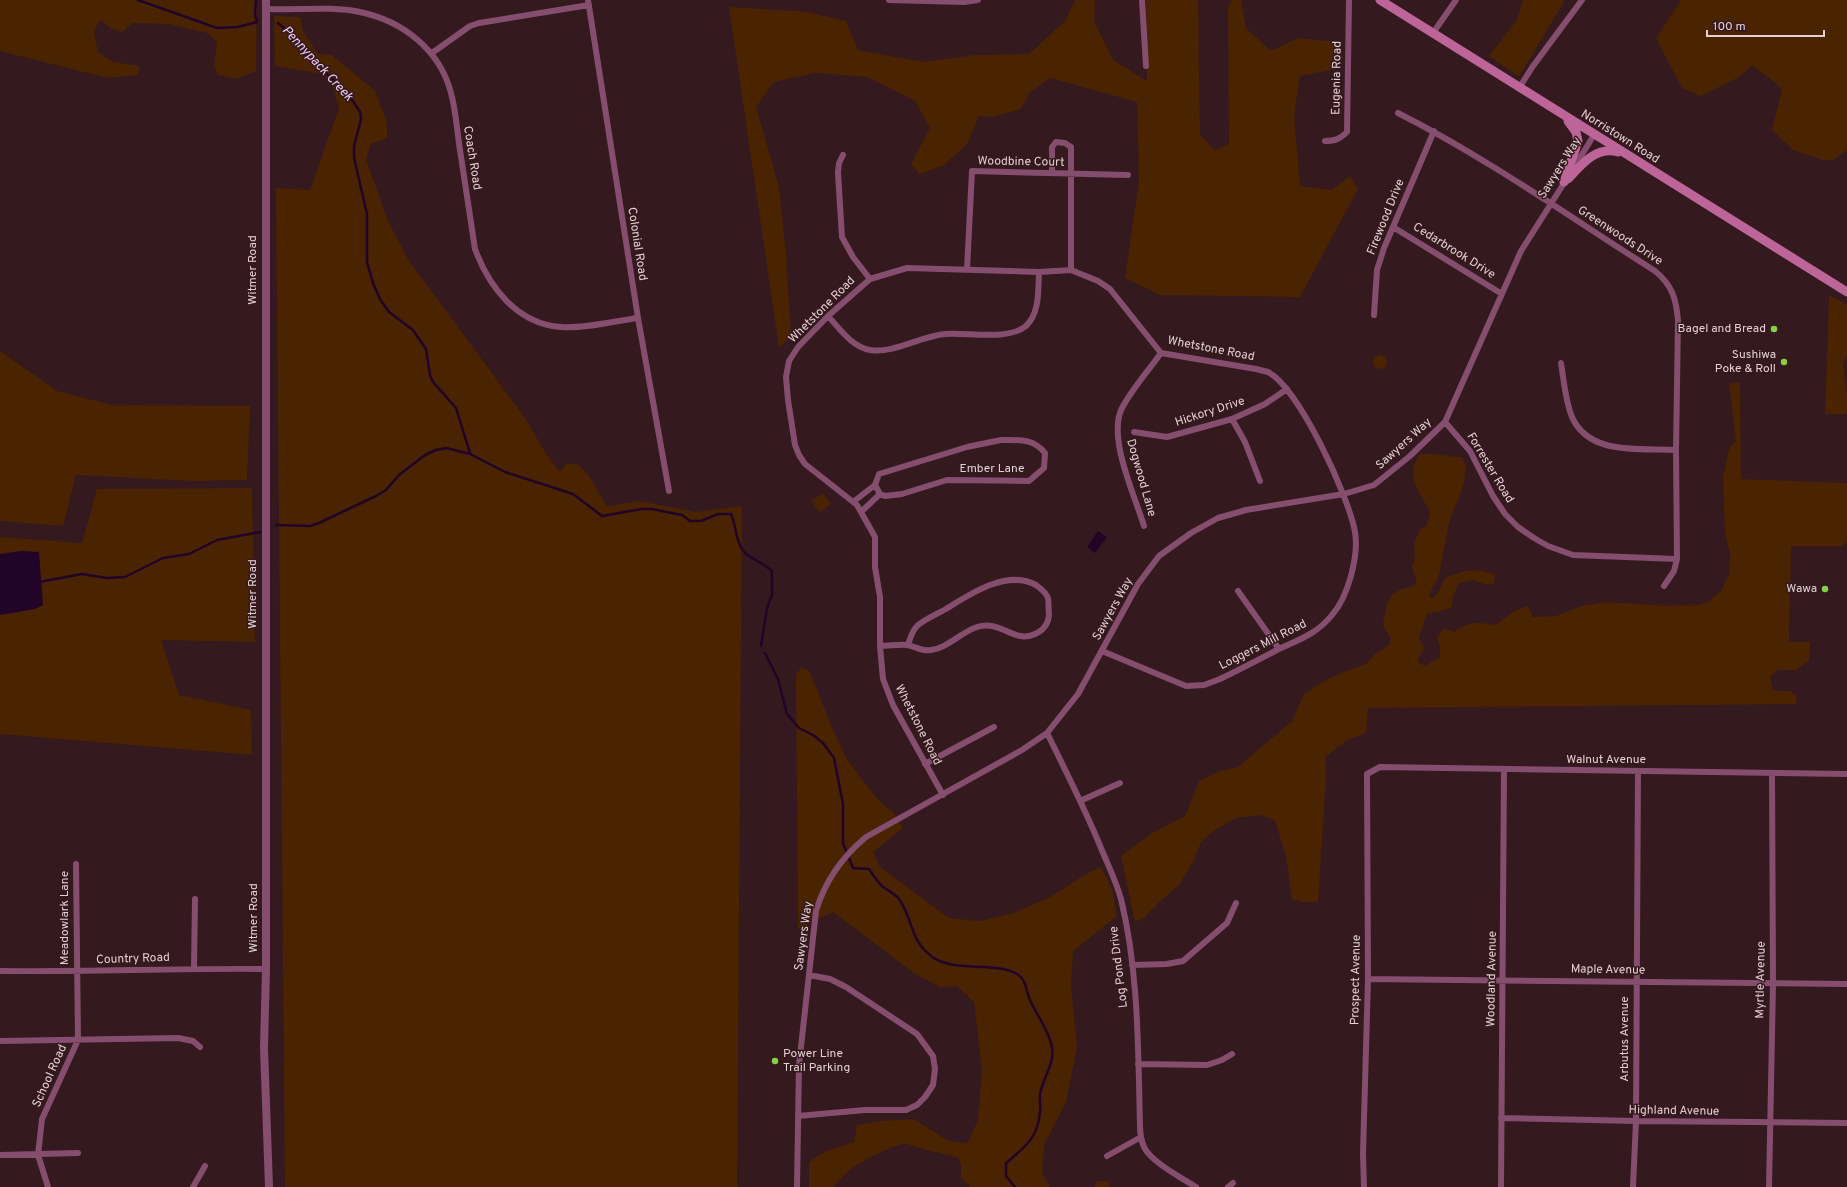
<svg xmlns="http://www.w3.org/2000/svg" width="1847" height="1187" font-family="Overpass,sans-serif">
  <rect width="100%" height="100%" fill="#34191e"/>
  <path fill="#4a2300" d="M0,0h257l-1,71 -20,8 -18,-4 -4,-9 3,-24 -10,-9 -39,-9 -36,-1 -10,9 -12,-4 -10,-8 -6,11 4,21 15,10 26,4v9l-31,3 -108,-27z
    M1075,0h20l-1,21 19,39 34,21 -1,-81h52l2,134 15,17 14,-8 -1,-135 4,-8h9l5,28 25,23 27,-13 40,4 -2,27 -36,7 -6,39 6,71 31,4 19,-14 8,13 -58,108 -140,-2 -35,-17 14,-97 -2,-79 -87,-24 -20,14 -9,17 -27,8 -15,-1 -12,28 -23,21 -24,9 -9,-10 19,-36 -15,-27 -48,-24 -52,-4 -41,9 -18,25 23,80 7,67 5,82 -12,12 -50,-341 79,5 38,9 12,29 65,12 52,-7 54,-1 36,-33z
    M1523,0h42l-46,77 -30,-21 28,-36z
    M1681,0h166v150l-14,10h-10l-30,-10 -21,-20 10,-41 -29,-24 -14,12 -38,19 -19,-8 -26,-50z
    M274,16l26,1 4,16 14,21 14,1 43,36 12,32v15l-16,6 -5,15 22,62 21,40 114,154 22,37 15,20 7,-9 12,2 10,11 18,30 32,-5 57,11 46,-6 -5,681h-452l-9,-999 34,2 29,-82 -6,-20 -10,-14 -48,-8z
    M1829,295l18,10v51l-4,8 4,31v19h-22z
    M0,351l57,40 55,14 138,1 -3,74 -54,1 -117,-6 -13,51 -63,-5z
    M1373 362a7 7 0 1 1 14 0a7 7 0 1 1-14 0Z
    M1740,382l1,97 106,4v59l-6,4h-50l-2,96h21l-1,19 -13,9h-18l-8,7 3,14h17l7,5 -1,8 -428,4 -2,25 -19,7 -22,17 1,21 -8,124h-16l-10,-3 -6,-42 -11,-37 -15,-5 -24,3 -21,12 -14,12 -7,18 -15,25 -20,17 -14,15 -10,5 -14,-66 33,-24 31,-16 14,-35 20,-10 19,-4 54,-46 12,-27 20,-13 17,-8 25,-9 9,-10 14,-9 2,-6 -8,-14c2,-13 3,-29 17,-35 8,-4 10,-1 17,-8l-5,-15 3,-8 -1,-16 6,-13 7,-5 3,-13 -16,-29 -1,-15 6,-14c15,-1 29,3 43,3l4,11 -2,16 -15,39 -10,52 -10,20 3,4 7,-8 6,-13c18,-7 30,-12 50,-3l-1,8 -7,2 -14,-5 -14,3 -6,13 -1,11 -15,5 -10,1 -8,25 5,10 -7,14 8,4 15,-9v-10l-3,-10 8,-9 9,4c16,-11 22,-10 41,-7l22,-15 11,-4 5,11 23,-1 25,-10 24,-4 65,4 28,-1 10,-3 13,-11 8,-17 1,-20 -5,-21 -2,-56 6,-28 7,-9 -7,-56z
    M252,488l3,154 -94,-2 18,55 72,15 1,45 -252,-21v-197l82,6 15,-54z
    M823,493l8,11 -11,8 -9,-11z
    M802,667l8,5 23,58 15,31 31,40 14,11 10,16 -30,24 7,15 69,51 30,3 35,-8 36,-16 36,-23 15,-7 11,22 5,27 -44,35 -2,36 6,60 -11,55 -22,43 -2,28 8,14h-80l-9,-9v-14l-4,-7 -31,-7 -22,-7c-26,10 -54,21 -70,44h-25v-25l17,-11 28,-9 3,-17 23,-4 34,-2 33,21 20,4 11,-24 4,-50 -8,-68 -17,-16 -17,1 -25,-13 -82,-62 -35,17 -2,-255z
    M1097,1181h11l2,6h-15z"/>
  <path fill="#220428" d="M1098,531l9,6 -12,16 -8,-6z
    M21,551l18,1 4,53 -8,4 -35,6v-61z"/>
  <g fill="none" stroke-linecap="round" stroke-linejoin="round">
    <path stroke="#220428" stroke-width="2.5" d="M138,0l79,28 21,-1 19,-5 -2,-7 1,-15
      M278,23l15,13 5,11 11,11 38,34 13,20 1,7 -7,27v12l13,56v48l6,21 7,16 9,13 24,18 13,19 4,26 3,7 23,26 14,45
      M276,525l34,1 9,-3 57,-27 10,-6 13,-15 26,-20 11,-5 10,-2 24,6 35,18 68,22 29,22 40,-7h10l30,6 8,6h11l17,-7h13c6,13 4,28 14,39 8,7 19,10 27,18v24l-5,13 -6,38
      M39,582l43,-8 25,4 18,-1 38,-19 26,-4 28,-14 43,-8
      M765,653l13,26 9,35 12,14 14,7 10,8 11,15 9,46v39l10,25 16,1c4,6 8,12 13,17 6,5 12,7 17,13 14,19 10,40 32,57 21,17 63,5 86,18 9,5 9,17 13,26 7,16 19,30 22,47 3,17 -9,30 -12,47 -1,5 1,12 0,18 -2,26 -15,35 -34,51v13l9,11"/>
    <path stroke="#854e6e" stroke-width="6" d="M588,0l50,318 31,173
      M889,0l75,2 14,-2
      M1142,0l4,66
      M266,9c29,1 67,-3 94,3 43,9 80,38 91,81 5,18 6,38 9,57 5,33 10,66 15,99 14,38 42,75 86,78 24,2 53,-6 77,-9
      M1433,33l23,-33
      M432,53l38,-27 9,-3 110,-18
      M1519,88l14,-22 49,-66
      M1398,113c89,45 172,104 257,158 17,14 21,27 23,49l-2,130 1,109 -3,12 -10,15
      M1325,141c10,0 15,-2 22,-9l2,-132
      M843,155l-4,8 -1,10 4,64 11,20 17,22
      M1573,169l21,-34
      M1052,173v-26l4,-5 9,1 6,4v123
      M1393,227l109,67
      M967,270l5,-99 156,4
      M1374,315l3,-45 7,-22 50,-117
      M828,316c12,13 24,31 42,34 23,4 51,-14 75,-16 22,-2 63,7 81,-8 14,-13 12,-36 13,-54
      M1561,363c3,18 4,37 11,54 17,39 69,31 104,33
      M1232,419l13,23 15,39
      M1445,422l25,29 23,45 12,18 13,13 16,11 14,8 25,9 104,4
      M1134,432l33,5 65,-18 33,-15 22,-15
      M1001,440c18,0 32,-2 44,13l-1,15 -15,13 -82,-1 -45,14 -17,2 -5,-2 -5,-9 4,-11 88,-27z
      M853,502l22,-17
      M861,512l19,-18
      M1144,526c-9,-30 -37,-89 -22,-118 10,-19 26,-37 39,-55
      M1238,591l41,58
      M880,646c9,0 19,-2 27,-1 8,1 15,7 24,5 17,-2 30,-18 46,-23 23,-8 37,17 58,7 9,-4 14,-11 14,-21 -1,-5 0,-11 -1,-15 -2,-6 -8,-10 -12,-13 -29,-16 -66,9 -90,24 -9,5 -21,10 -29,17 -5,5 -7,13 -9,19
      M1047,733c19,38 38,76 54,115 7,17 15,33 20,51 18,74 17,151 19,227 0,7 1,14 4,21 7,15 38,31 52,40
      M925,764l69,-37
      M943,795l-50,-90 -10,-26 -3,-33v-49l-5,-30v-30l-18,-32 -52,-41 -6,-9 -4,-10 -7,-45 -2,-23 3,-16 9,-14 30,-31 42,-37 37,-11 132,4 32,-2 27,11 12,8 51,64 95,16c4,1 8,2 12,3 31,16 81,125 87,160 4,24 -7,65 -23,83 -15,19 -34,25 -55,35 -19,10 -38,20 -57,29l-16,6 -18,1 -84,-35
      M1080,801l40,-18
      M1132,965l35,-1 16,-3 44,-38 9,-20
      M194,968l1,-69
      M0,971c89,1 177,-3 266,-2
      M1368,979l479,5
      M0,1041l178,-3 15,3 7,6
      M1138,1064l69,1 15,-5 10,-6
      M798,1116l67,-6h41l11,-5 8,-8 8,-12 2,-16 -2,-13 -16,-22 -71,-47 -16,-8 -21,-4
      M1501,1118l135,3 211,2
      M0,1155l78,-2
      M1107,1156l34,-19
      M48,1187l-10,-32 4,-36 36,-79 -2,-176
      M193,1187l12,-21
      M797,1187l2,-122 17,-154c9,-30 26,-54 50,-74l156,-87 25,-17 31,-39 60,-110 21,-28 32,-23 27,-15 28,-8 98,-16 30,-9 36,-29 35,-34 76,-171 45,-71
      M1228,1187l5,-4
      M1364,1187l-1,-33 5,-175 -1,-205 13,-7 467,7
      M1501,1187l3,-417
      M1633,1187l3,-66 2,-350
      M1769,1187l4,-203 -1,-210"/>
    <path stroke="#854e6e" stroke-width="8" d="M266,0v969l-2,79 5,139"/>
    <path stroke="#bd6599" stroke-width="9" d="M1380,0l467,292
      M1568,179c14,-15 28,-33 50,-27
      M1564,182l14,-41 -2,-9 -8,-11"/>
  </g>
  <g fill="#89cf48" stroke="#34191e" stroke-width="1.5">
    <circle cx="1774" cy="329" r="4"/>
    <circle cx="1784" cy="362" r="4"/>
    <circle cx="1825" cy="589" r="4"/>
    <circle cx="775" cy="1061" r="4"/>
  </g>
  <g text-anchor="middle" dominant-baseline="central" stroke-width="3" stroke-linejoin="round" paint-order="stroke">
    <g font-size="12" fill="#e4d1d3" stroke="#34191e">
      <text transform="translate(1337 78) rotate(-89)">Eugenia Road</text>
      <text transform="translate(1620 137) rotate(32)">Norristown Road</text>
      <text transform="translate(472 158) rotate(81)">Coach Road</text>
      <text transform="translate(1021 162) rotate(1)">Woodbine Court</text>
      <text transform="translate(1560 168) rotate(-58)">Sawyers Way</text>
      <text transform="translate(1386 217) rotate(-68)">Firewood Drive</text>
      <text transform="translate(1620 236) rotate(33)">Greenwoods Drive</text>
      <text transform="translate(637 244) rotate(81)">Colonial Road</text>
      <text transform="translate(1454 251) rotate(32)">Cedarbrook Drive</text>
      <text transform="translate(253 270) rotate(-90)">Witmer Road</text>
      <text transform="translate(822 310) rotate(-45)">Whetstone Road</text>
      <text transform="translate(1211 349) rotate(11)">Whetstone Road</text>
      <text transform="translate(1210 412) rotate(-18)">Hickory Drive</text>
      <text transform="translate(1404 444) rotate(-42)">Sawyers Way</text>
      <text transform="translate(1490 468) rotate(59)">Forrester Road</text>
      <text x="992" y="469">Ember Lane</text>
      <text transform="translate(1141 478) rotate(74)">Dogwood Lane</text>
      <text transform="translate(253 594) rotate(-90)">Witmer Road</text>
      <text transform="translate(1113 609) rotate(-61)">Sawyers Way</text>
      <text transform="translate(1263 645) rotate(-27)">Loggers Mill Road</text>
      <text transform="translate(918 725) rotate(63)">Whetstone Road</text>
      <text x="1606" y="760">Walnut Avenue</text>
      <text transform="translate(65 918) rotate(-90)">Meadowlark Lane</text>
      <text transform="translate(254 918) rotate(-90)">Witmer Road</text>
      <text transform="translate(804 936) rotate(-82)">Sawyers Way</text>
      <text transform="translate(133 959) rotate(-2)">Country Road</text>
      <text transform="translate(1119 967) rotate(-97)">Log Pond Drive</text>
      <text transform="translate(1608 970) rotate(1)">Maple Avenue</text>
      <text transform="translate(1492 979) rotate(-89)">Woodland Avenue</text>
      <text transform="translate(1356 980) rotate(-89)">Prospect Avenue</text>
      <text transform="translate(1761 980) rotate(-89)">Myrtle Avenue</text>
      <text transform="translate(1625 1039) rotate(-90)">Arbutus Avenue</text>
      <text transform="translate(50 1076) rotate(-66)">School Road</text>
      <text transform="translate(1674 1111) rotate(1)">Highland Avenue</text>
    </g>
    <g font-size="12" fill="#e4d1d3" stroke="#34191e" text-anchor="end">
      <text x="1766" y="329">Bagel and Bread</text>
      <text x="1776" y="355">Sushiwa<tspan x="1776" dy="14">Poke &amp; Roll</tspan></text>
      <text x="1817" y="589">Wawa</text>
      <text x="783" y="1054" text-anchor="start">Power Line<tspan x="783" dy="14">Trail Parking</tspan></text>
    </g>
    <g font-size="13" font-style="italic" fill="#eccbf3" stroke="#34191e">
      <text transform="translate(317 64) rotate(47)">Pennypack Creek</text>
    </g>
  </g>
  <path d="M1707 30v6h117v-6" fill="none" stroke="#e4d1d3" stroke-width="2"/>
  <text x="1713" y="30" font-size="12" fill="#e4d1d3" stroke="#34191e" stroke-width="3" paint-order="stroke">100 m</text>
</svg>
